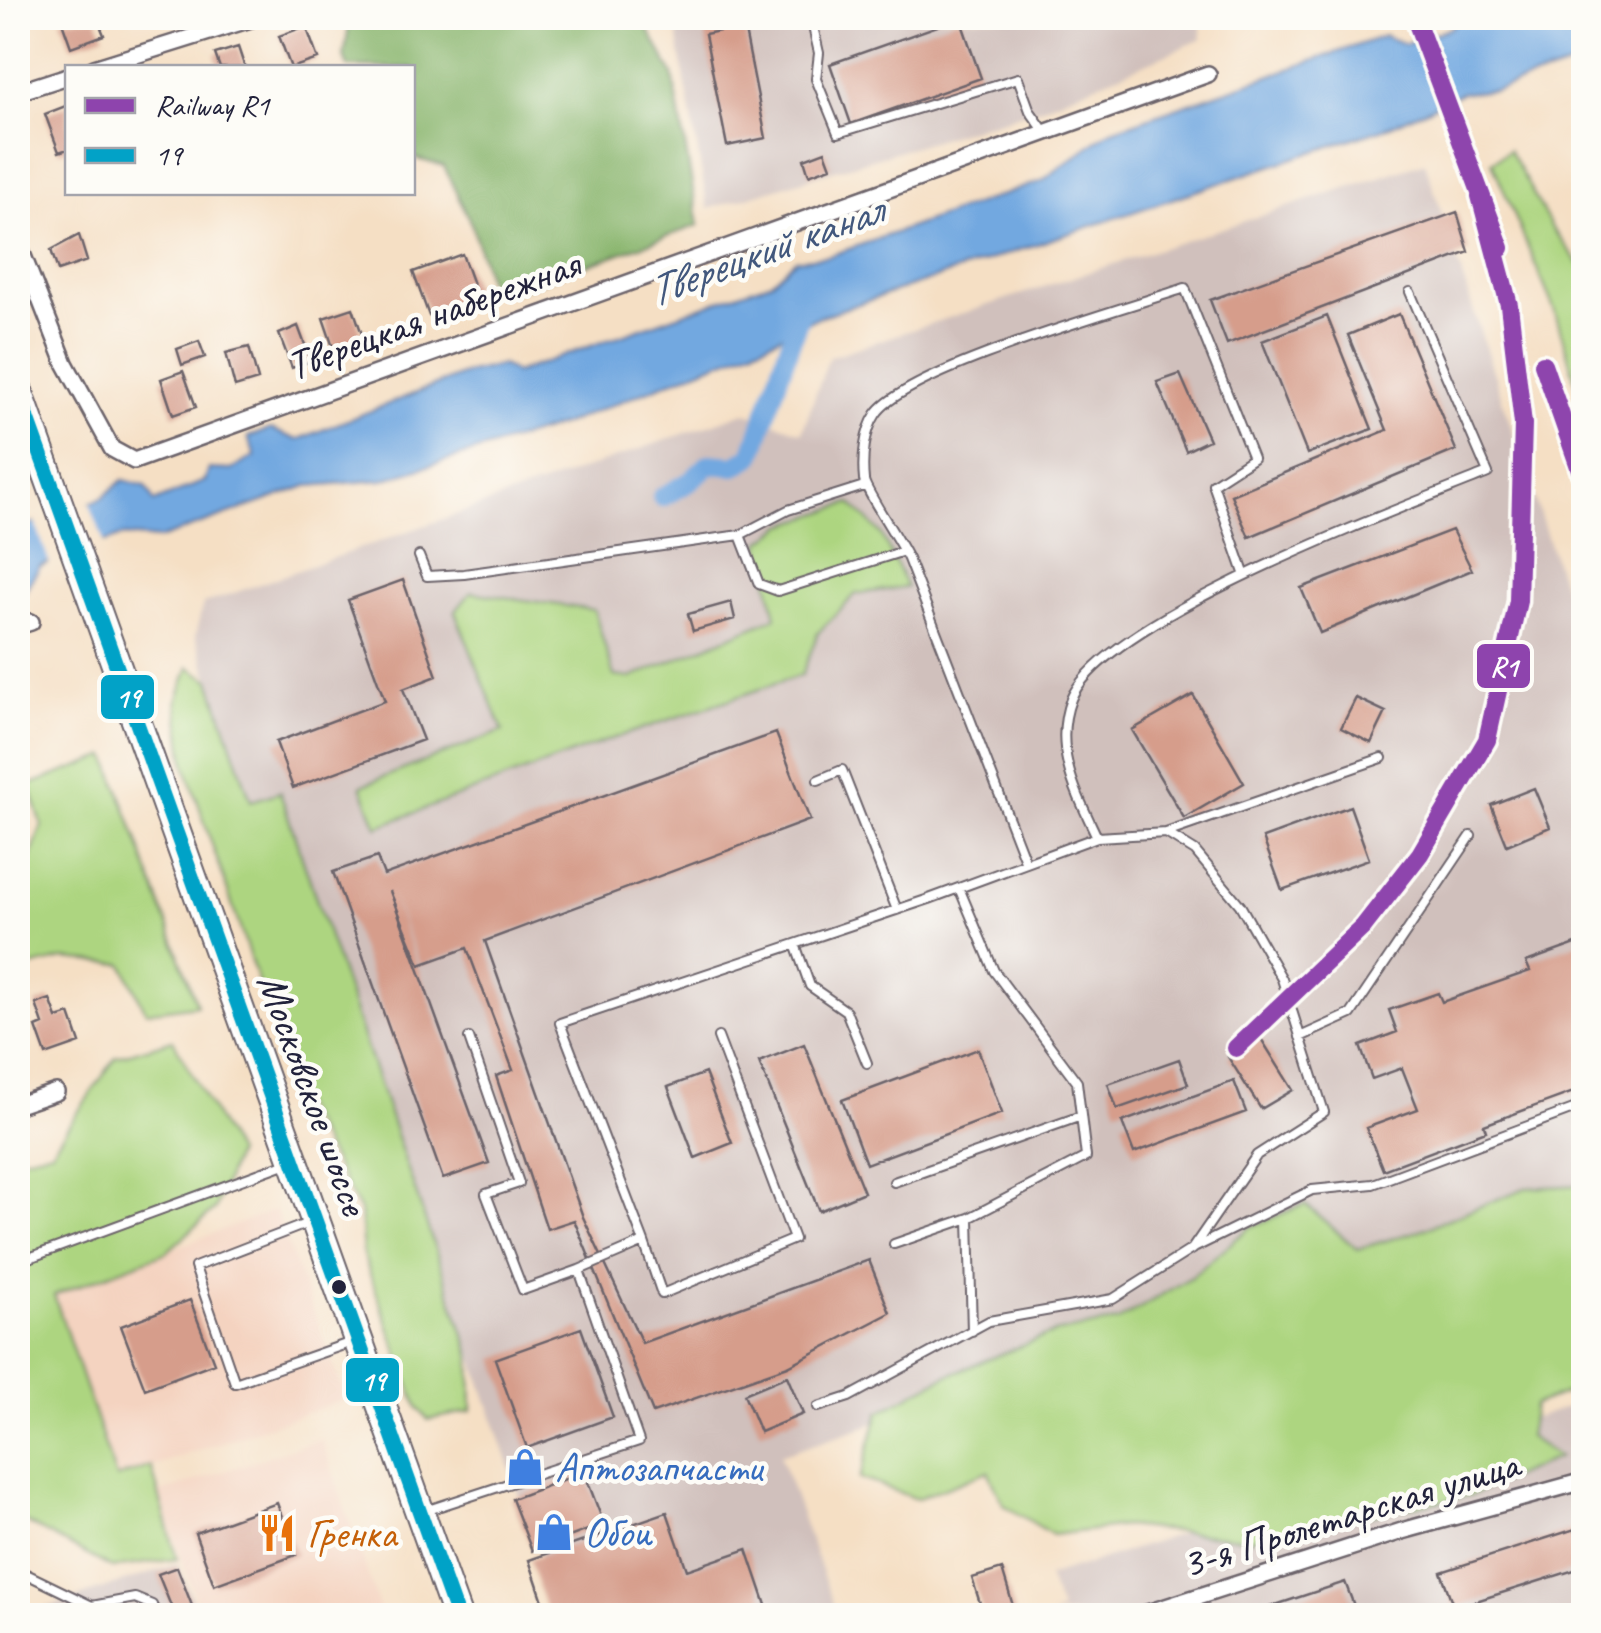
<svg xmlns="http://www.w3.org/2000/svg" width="1601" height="1633" font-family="Caveat,sans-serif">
  <rect width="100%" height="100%" fill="#fdfcf7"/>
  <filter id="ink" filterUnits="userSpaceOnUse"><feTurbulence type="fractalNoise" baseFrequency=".01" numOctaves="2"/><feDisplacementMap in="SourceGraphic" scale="20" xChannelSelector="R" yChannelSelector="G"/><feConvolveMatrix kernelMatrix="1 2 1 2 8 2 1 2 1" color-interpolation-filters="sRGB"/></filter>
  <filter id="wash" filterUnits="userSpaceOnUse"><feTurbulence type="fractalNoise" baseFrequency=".0048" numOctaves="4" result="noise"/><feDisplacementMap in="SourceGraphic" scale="40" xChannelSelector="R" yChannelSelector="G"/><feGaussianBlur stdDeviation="2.25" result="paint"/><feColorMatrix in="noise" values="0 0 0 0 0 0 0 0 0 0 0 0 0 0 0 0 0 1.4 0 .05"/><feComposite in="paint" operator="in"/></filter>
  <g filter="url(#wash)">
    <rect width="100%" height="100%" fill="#f5dfc4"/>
    <path fill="#f4d3c0" d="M275,1210l71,189 -230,80 -62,-185z
      M321,1439l61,176h-181l-42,-122z"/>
    <path fill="#d0c0bc" d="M674,18h526l2,21 -159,68 -335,102z
      M1425,162l158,485v539l-803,269 57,160h-277l-279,-822 -30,9 -56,-166 8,-32 542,-192 57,20 27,-75z
      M1583,1402v213h-532l10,-4 -13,-34z
      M178,1564l21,51 -178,1z"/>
    <path fill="#add580" stroke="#687c5e" stroke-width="2.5" d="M1509,150l43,78 31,41v137l-29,-97 -62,-147z
      M851,503l30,31 26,53 -51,7 -38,39 -16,42 -193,65 -232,87 -16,-41 142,-55 -48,-119 16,-20 123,18 20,66 17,2 145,-61 -16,-74 24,-18z
      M189,667l21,13 41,121 29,-9 191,563 1,56 -44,9 -10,-12 -55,-153 -3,-44 -64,-116 -111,-331 -8,-63z
      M107,756l90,249 -51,7 -23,-48 -60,-5 -45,11v-76l24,-69 -13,-40z
      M173,1040l63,113 -21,56 -48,43 -113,43 62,183 35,-12 26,93 -65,9 -94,-50v-360l33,-7 65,-94z
      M1583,1185v202l-49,18 -5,32 30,20 -87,38 -222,44 -125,-13 -72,9 -49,-30 -16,-34 -72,28 -56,-21 19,-66 67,-36 108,-43 64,-12 73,-44 59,-50 55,-23 52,45 61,-18 107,-43z"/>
    <path fill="#8ab66e" stroke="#566c54" stroke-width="2.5" d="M350,18h292l31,57 26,150 -190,68 -20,-8 -16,-57 -29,-62 -31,-8 -1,-90 -64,-1 -4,-10z"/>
    <path fill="#72a8e0" stroke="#4a658e" stroke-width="2.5" d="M1456,18h127v44l-86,28 -36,3 -71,33 -574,192 -52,26 -205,82 -177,54 -75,6 -148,53 -37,-3 -82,30 -22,36v-73l83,-30 22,-19 23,6 8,16 51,-21 4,-12 22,1 24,-14 -7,-19 23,-8 26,11 172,-68 33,-7 13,8 256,-91 24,-22 34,-4 213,-75 67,-50 275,-95 22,8 46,-17z"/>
    <path fill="#f5dfc4" d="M88,499l18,48 -55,20 -17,-48z"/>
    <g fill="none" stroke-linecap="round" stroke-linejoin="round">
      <path stroke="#72a8e0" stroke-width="20" d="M662,497l29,-16 18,-17 26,2 17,-10 51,-151"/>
    </g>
    <g id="blocks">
      <path fill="#d69d8b" d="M97,18l7,17 -33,12 -10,-28z
        M960,18l21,60 -130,46 -21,-60z
        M306,26l12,33 -27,9 -12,-32z
        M744,26l22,112 -39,8 -22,-112z
        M238,47l7,21h-25l-5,-14z
        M68,105v44l-9,3 -14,-38z
        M825,151l6,16 -22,8 -5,-16z
        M1457,212l12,40 -242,92 -17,-44z
        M79,235l8,26 -29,10 -7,-21z
        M462,254l16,44 -49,18 -16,-44z
        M353,308l12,35 -30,10 -12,-35z
        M1399,314l57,136 -207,87 -18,-42 156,-65 -39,-95z
        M1327,316l45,113 -65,25 -45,-113z
        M298,326l13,35 -19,7 -13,-34z
        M199,341l6,16 -23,8 -5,-16z
        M249,347l9,33 -23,7 -9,-34z
        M183,371l13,36 -23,8 -12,-36z
        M1180,374l29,66 -23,11 -29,-69z
        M1452,530l20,40 -152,63 -19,-45z
        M403,580l34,96 -34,13 20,51 -130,48 -17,-46 109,-41 -37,-101z
        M731,602l4,17 -42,12 -5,-17z
        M1193,695l51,88 -60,35 -52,-88z
        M1356,698l30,14 -15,31 -30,-15z
        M776,733l34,87 -325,121 98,276 59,126 227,-83 21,53 -102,53 -135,47 -79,-193 -27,9 -51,-153 17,-6 -46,-122 -47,17 -30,-74 99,272 -46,16 -110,-307 44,-15 7,18z
        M1534,788l16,39 -43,18 -16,-40z
        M1350,806l19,53 -87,31 -19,-52z
        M1584,941v155l-5,1 -3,-6 -92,34 2,6 -103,39 -17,-42 52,-19 -16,-41 -30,11 -12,-33 37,-14 -8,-22 49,-17 4,9 88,-31 -4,-9z
        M50,999l7,19 13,-4 10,29 -34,12 -10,-28 7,-3 -7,-20z
        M1260,1037l33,53 -32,19 -33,-52z
        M804,1044l60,148 -45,19 -60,-149z
        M978,1049l24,64 -136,51 -24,-64z
        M1179,1059l9,25 -71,25 -9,-25z
        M705,1073l27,70 -37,15 -27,-71z
        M1234,1081l12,31 -112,41 -12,-31z
        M190,1300l24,63 -69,26 -24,-63z
        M581,1328l32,89 -86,31 -32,-89z
        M787,1376l16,38 -43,18 -16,-38z
        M584,1472l20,52 -72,27 -20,-52z
        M277,1503l19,52 -82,30 -19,-52z
        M667,1512l20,58 60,-21 19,56 -30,11h-188l-19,-56z
        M1575,1529l9,38 -130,41 -13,-36z
        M177,1567l19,49h-21l-17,-42z
        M1002,1569l14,47h-32l-12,-38z
        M1345,1582l13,34h-113v-1z"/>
    </g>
  </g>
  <g filter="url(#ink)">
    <use href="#blocks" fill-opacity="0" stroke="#6c646b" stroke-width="2.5"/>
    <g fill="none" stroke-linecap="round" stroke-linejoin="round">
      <g stroke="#6c646b" stroke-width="12">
        <path id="lane" d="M811,18l8,35 -3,26 22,54 180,-55 12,33 15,21
          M740,535l48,-25 76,-24
          M419,556l8,20 37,-2 276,-39 19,49 19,7 126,-40
          M818,780l24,-10 55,140
          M1166,833l216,-75
          M1026,863l-118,-304c-7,-16 -43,-69 -44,-79 -2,-21 0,-48 12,-66 29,-44 250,-106 309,-126l68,170 -40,26 31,89
          M959,888l35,83 83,111 9,75 -117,61 3,113
          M795,944l15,42 36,25 21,52
          M1300,1037l51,-23 120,-178
          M469,1038l50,145 -33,11 37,96 56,-20
          M894,1182l187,-66
          M311,1222l-116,45 40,116 117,-41
          M644,1242l18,52 132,-55 -76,-202
          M894,1244l75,-26
          M1196,1247l116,-57 61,-6 211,-79
          M18,1262l272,-100
          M818,1407l31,-10 140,-76 124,-22 79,-50 65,-94 67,-43 -42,-133 -42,-74 -45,-54 -29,-18 -69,4
          M425,1511l214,-70 -60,-171 65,-28 -84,-219 369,-124 168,-62c-20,-43 -45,-88 -26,-138 33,-82 329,-190 417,-226l-78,-181
          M18,1570l74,36 43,-8 17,7 5,11"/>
      </g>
      <g stroke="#6c646b" stroke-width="20">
        <path id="street" d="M94,68l160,-50
          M18,92l50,-16
          M18,243l47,120 47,86 22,12 1074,-387
          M18,626l13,-4
          M18,1105l38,-13
          M1138,1616l264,-85 182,-50"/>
      </g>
      <g stroke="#6c646b" stroke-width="32">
        <path id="highway" d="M18,391l439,1225"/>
      </g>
      <use href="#lane" stroke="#fff" stroke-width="8"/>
      <use href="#street" stroke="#fff" stroke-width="15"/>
      <use href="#highway" stroke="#fff" stroke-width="28"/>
      <g stroke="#fdfcf7" stroke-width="22">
        <path id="bus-1" d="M18,391l439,1225"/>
      </g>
      <use href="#bus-1" stroke="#02a2c7" stroke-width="15"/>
      <g stroke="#fdfcf7" stroke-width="25">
        <path id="rail-1" d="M1415,18l86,230
          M1543,364l41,117
          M1236,1048l127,-121 57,-73 67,-114 31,-139 5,-177 -14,-119 -29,-109"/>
      </g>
      <use href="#rail-1" stroke="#8e44ad" stroke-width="18"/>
    </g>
  </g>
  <defs>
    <g id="shop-bare" transform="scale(3)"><path d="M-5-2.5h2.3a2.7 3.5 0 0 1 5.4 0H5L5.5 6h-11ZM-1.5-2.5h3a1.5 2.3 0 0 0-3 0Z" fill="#3f7fe0" stroke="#fdfcf7" stroke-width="2.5" paint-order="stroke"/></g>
    <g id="restaurant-bare" transform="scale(3)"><path d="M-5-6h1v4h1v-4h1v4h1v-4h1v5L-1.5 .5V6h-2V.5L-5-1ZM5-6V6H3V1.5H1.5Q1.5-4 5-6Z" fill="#e8710a" stroke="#fdfcf7" stroke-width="2.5" paint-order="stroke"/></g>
  </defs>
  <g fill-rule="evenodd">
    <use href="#shop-bare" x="525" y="1467"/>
    <use href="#shop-bare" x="554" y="1532"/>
    <use href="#restaurant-bare" x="277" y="1533"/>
  </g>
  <circle fill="#22223b" stroke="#fdfcf7" stroke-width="4" cx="339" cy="1287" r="9"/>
  <g text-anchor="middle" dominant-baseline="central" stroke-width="9" stroke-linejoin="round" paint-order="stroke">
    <g font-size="42" fill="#22223b" stroke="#fdfcf7">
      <text transform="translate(433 315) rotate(-20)">Тверецкая набережная</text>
      <text transform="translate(313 1094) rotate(70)">Московское шоссе</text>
      <text transform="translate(1350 1514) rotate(-17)">3-я Пролетарская улица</text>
    </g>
    <g font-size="42" fill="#366cbe" stroke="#fdfcf7" text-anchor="start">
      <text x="555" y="1467">Аптозапчасти</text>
      <text x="584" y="1532">Обои</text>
    </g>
    <g font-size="42" fill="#c56008" stroke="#fdfcf7" text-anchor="start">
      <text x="307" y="1533">Гренка</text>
    </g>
    <g font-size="45" font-style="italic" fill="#42587d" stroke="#fdfcf7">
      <text transform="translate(764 251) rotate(-20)">Тверецкий канал</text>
    </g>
  </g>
  <g stroke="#fdfcf7" stroke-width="4">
    <rect x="1475" y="642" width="57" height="48" rx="10" fill="#8e44ad"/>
    <rect x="99" y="673" width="57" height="48" rx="10" fill="#02a2c7"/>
    <rect x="344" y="1356" width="57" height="48" rx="10" fill="#02a2c7"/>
  </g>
  <g font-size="28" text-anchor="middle" font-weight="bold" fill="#fff">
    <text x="1504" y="676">R1</text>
    <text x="128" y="707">19</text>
    <text x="373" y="1390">19</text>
  </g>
  <rect width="1601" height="1633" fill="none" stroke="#fdfcf7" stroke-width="60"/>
  <rect x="65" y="65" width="350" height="130" fill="#fdfcf7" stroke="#a5a5ac" stroke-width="2.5"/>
  <rect x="85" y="98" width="50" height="15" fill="#8e44ad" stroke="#a5a5ac" stroke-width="2.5"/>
  <text x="155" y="115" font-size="30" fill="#22223b">Railway R1</text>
  <rect x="85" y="148" width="50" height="15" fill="#02a2c7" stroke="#a5a5ac" stroke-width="2.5"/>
  <text x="155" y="165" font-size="30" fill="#22223b">19</text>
</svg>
